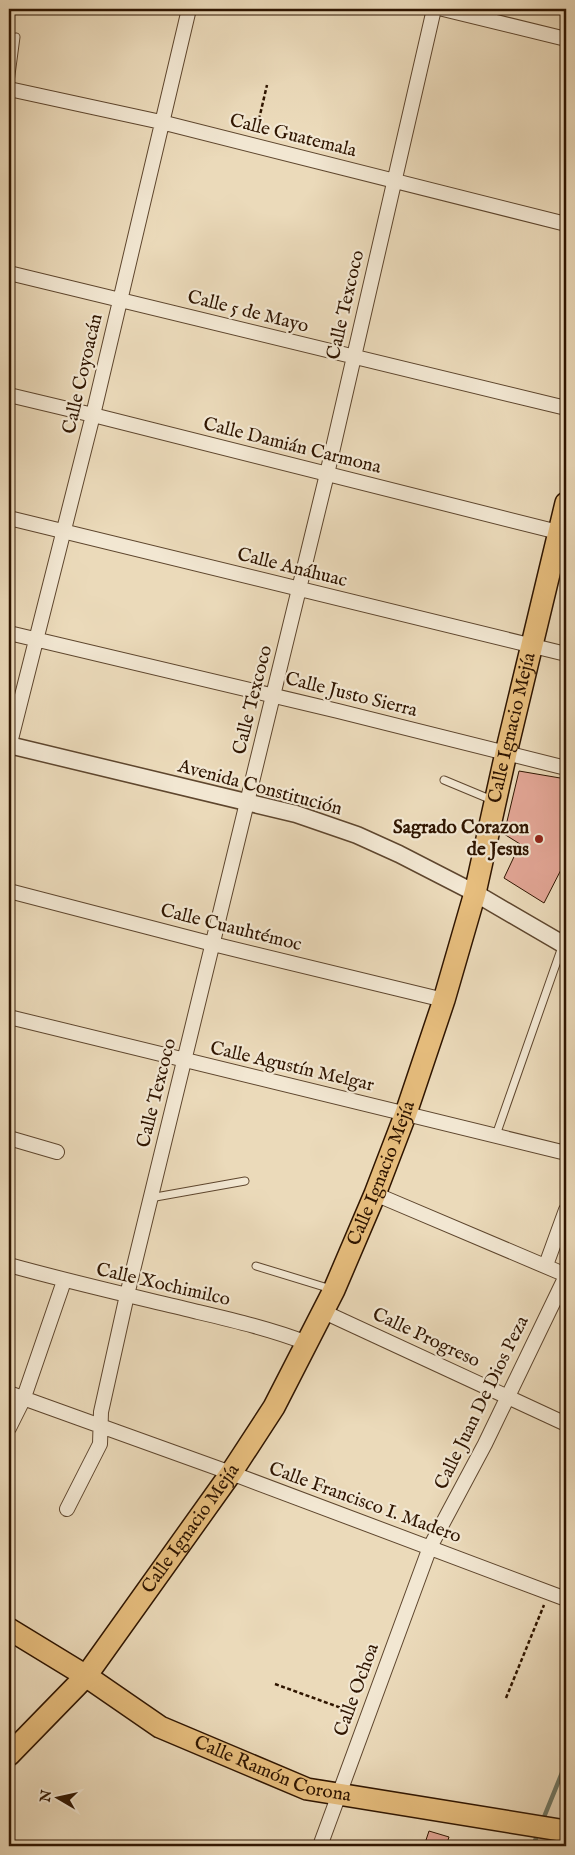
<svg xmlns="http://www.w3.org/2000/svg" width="575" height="1855" font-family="'IM FELL English',serif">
  <rect width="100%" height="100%" fill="#ebdaba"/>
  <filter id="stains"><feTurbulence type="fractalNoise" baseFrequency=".004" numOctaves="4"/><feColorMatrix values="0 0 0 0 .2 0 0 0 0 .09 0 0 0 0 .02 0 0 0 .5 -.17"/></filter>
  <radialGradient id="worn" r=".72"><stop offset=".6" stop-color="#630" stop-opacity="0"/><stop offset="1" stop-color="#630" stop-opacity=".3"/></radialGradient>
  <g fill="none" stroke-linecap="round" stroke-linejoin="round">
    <path stroke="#6f7966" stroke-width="4.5" d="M542,1822l24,-59
      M533,1846l5,-13"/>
  </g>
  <path fill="#e3a696" stroke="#2f1500" d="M519,771l47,8v81l-22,43 -40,-25 16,-34 -16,-10z
    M429,1831l20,6 -3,9h-22z"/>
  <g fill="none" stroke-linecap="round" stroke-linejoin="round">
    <g stroke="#5e462e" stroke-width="9">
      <path id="service" d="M9,90l7,-53
        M444,780l48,20
        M496,1135l67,-191
        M150,1198l95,-17
        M256,1266l75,23"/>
    </g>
    <g stroke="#5e462e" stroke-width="16">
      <path id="minor" d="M443,9l123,30
        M9,89l152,33 405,102
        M9,273l557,135
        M9,395l84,20 473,119
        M9,518l557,136
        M9,633l329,78 228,57
        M9,747l84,-332 96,-406
        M9,891l204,53 231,56
        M9,1017l557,136
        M9,1138l48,14
        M375,1194l191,81
        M9,1265c61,17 123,31 185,46 38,9 77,18 113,32
        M546,1265l20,-55
        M324,1312l242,112
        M9,1393l222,80 335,126
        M9,1428l14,-28 41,-119
        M67,1509l33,-65 1,-32 26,-117 200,-821 107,-465
        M320,1846l110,-299 55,-103 81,-168"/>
    </g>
    <g stroke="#5e462e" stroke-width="19">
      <path id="tertiary" d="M9,745l287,69 61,21 42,19 76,39 91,53"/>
    </g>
    <g stroke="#2f1500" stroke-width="24">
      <g id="primary">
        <path id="s1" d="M9,1629l77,47 74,51 147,62 259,42"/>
        <path id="s2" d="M9,1755l77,-79 145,-203 43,-66 60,-117 41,-96 31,-81 38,-113 31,-107 31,-140 60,-250"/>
      </g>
    </g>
    <path stroke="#2f1500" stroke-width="2.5" stroke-dasharray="4 2.5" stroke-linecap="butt" d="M256,132l11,-47
      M275,1684l80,29
      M506,1698l38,-93"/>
    <use href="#service" stroke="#f2e7d2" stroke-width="7"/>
    <use href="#minor" stroke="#f2e7d2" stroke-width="14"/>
    <use href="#tertiary" stroke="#f2e7d2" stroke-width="16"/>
    <use href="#primary" stroke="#e6bd7d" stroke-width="21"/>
  </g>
  <circle fill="#8f2418" stroke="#f2e7d2" stroke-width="2" cx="539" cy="839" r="5"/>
  <g text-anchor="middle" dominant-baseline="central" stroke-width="4.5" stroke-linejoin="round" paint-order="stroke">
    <g font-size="19" fill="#2f1500" stroke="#f2e7d2">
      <text transform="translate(293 136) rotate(14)">Calle Guatemala</text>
      <text transform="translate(346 305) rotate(-77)">Calle Texcoco</text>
      <text transform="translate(248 312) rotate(14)">Calle 5 de Mayo</text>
      <text transform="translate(83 374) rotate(-77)">Calle Coyoacán</text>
      <text transform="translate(292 446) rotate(14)">Calle Damián Carmona</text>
      <text transform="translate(292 568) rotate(14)">Calle Anáhuac</text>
      <text transform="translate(351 695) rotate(14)">Calle Justo Sierra</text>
      <text transform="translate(253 700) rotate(-76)">Calle Texcoco</text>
      <text stroke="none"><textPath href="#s2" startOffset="1161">Calle Ignacio Mejía</textPath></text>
      <text transform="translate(260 788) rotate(15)">Avenida Constitución</text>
      <text transform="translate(231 928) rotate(14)">Calle Cuauhtémoc</text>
      <text transform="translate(292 1067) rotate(13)">Calle Agustín Melgar</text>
      <text transform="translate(157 1093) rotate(-76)">Calle Texcoco</text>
      <text stroke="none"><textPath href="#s2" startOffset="696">Calle Ignacio Mejía</textPath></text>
      <text transform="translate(163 1285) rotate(13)">Calle Xochimilco</text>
      <text transform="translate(426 1338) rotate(25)">Calle Progreso</text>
      <text transform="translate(482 1403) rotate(-64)">Calle Juan De Dios Peza</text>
      <text transform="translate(365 1503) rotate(20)">Calle Francisco I. Madero</text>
      <text stroke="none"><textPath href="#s2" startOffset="291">Calle Ignacio Mejía</textPath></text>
      <text transform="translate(357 1690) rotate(-70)">Calle Ochoa</text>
      <text stroke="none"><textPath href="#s1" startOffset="301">Calle Ramón Corona</textPath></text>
    </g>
    <g font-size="19" font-weight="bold" fill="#2f1500" stroke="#f2e7d2" text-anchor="end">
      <text x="529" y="828">Sagrado Corazon<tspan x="529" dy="22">de Jesus</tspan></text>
    </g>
  </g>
  <rect width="575" height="1855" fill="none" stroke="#ebdaba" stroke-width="30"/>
  <rect x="10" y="10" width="555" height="1835" fill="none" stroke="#2f1500" stroke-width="2.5"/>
  <rect x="15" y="15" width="545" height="1825" fill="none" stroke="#2f1500"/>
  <g transform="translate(58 1798) rotate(279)" stroke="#f2e7d2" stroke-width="4" paint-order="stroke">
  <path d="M0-4L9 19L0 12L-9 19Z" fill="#2f1500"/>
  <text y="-8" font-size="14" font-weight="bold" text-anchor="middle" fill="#2f1500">N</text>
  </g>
  <rect width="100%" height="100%" filter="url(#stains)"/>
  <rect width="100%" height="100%" fill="url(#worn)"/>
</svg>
